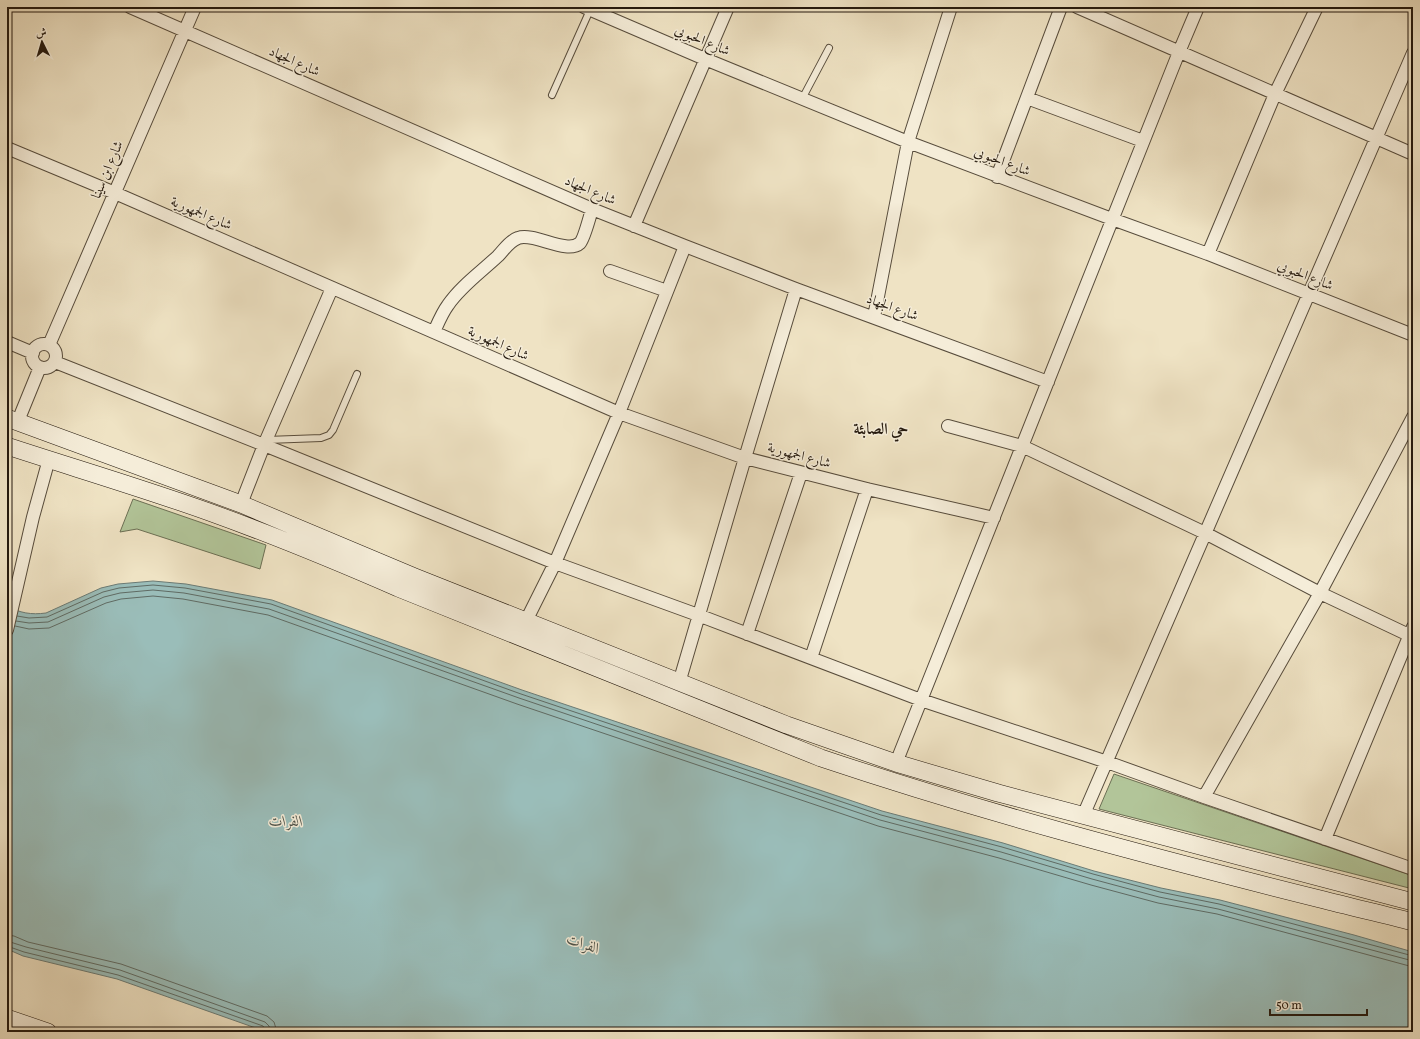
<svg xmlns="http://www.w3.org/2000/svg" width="1420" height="1039" font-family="Vollkorn,Amiri,serif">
  <rect width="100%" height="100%" fill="#efe3c4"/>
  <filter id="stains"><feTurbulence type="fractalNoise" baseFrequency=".005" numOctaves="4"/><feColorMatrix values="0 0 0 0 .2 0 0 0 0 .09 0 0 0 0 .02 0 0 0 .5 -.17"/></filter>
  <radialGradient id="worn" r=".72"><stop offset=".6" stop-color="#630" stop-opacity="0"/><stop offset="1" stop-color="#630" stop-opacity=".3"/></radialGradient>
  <path fill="#b2c599" stroke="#6b6f54" d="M133,499l133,46 -6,24 -123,-40 -17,3z
    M1114,774l299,102v13l-314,-80z"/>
  <path fill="#9abdb9" stroke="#6b7b75" d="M153,581l33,3 86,16 250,90 360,121 121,32 91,28 67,17 59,12 134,35 59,17v80h-1146l-150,-53 -94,-23 -16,-7v-343c13,7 24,9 39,7l55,-25 17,-4z"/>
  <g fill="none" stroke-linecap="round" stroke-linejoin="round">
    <path stroke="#5f6b64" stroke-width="1" d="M17,616l12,2 18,-1 56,-25 16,-4 34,-3 32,3 86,16 250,90 360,121 121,32 91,27 67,18 59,12 194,52
      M16,621l13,2 19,-1 56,-25 16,-4 33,-3 31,3 85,16 250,89 361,122 121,32 91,27 67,18 59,12 195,52
      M15,626l14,3 20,-1 57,-25 15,-4 32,-3 30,3 85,16 249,89 361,122 121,32 92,27 67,18 59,11 196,53
      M7,935l7,1 14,6 93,22 146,52 7,6 3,10
      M7,941l19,6 94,23 145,52 4,4 2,6
      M7,946l17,6 94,23 145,51 2,3 1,3"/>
    <g stroke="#574c3c" stroke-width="8">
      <path id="lane" d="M552,95l38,-85
        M802,99l27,-51
        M267,440l54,-2 8,-3 4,-5 24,-56"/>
    </g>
    <g stroke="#574c3c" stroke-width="14">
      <path id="street" d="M130,7l462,202 93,37 111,43 252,93
        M584,7l121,52 203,83 204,77 96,35 205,81
        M1077,7l336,147
        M1027,98l116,43
        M7,148l108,45 504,220 126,45 122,31 127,29
        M997,177l64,-170
        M634,226l94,-219
        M1208,254l67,-160 42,-87
        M610,271l57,20
        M874,317l34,-175 43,-135
        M434,332c4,-9 8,-19 14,-27 13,-19 33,-33 50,-49 6,-6 11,-15 20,-18 16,-6 49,17 62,5 4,-4 10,-27 12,-34
        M7,342l26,11
        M32 356a12 12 0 1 1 24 0a12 12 0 1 1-24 0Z
        M49,345l146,-338
        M55,362l209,83 291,118 143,52 223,85 186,62 97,35 209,72
        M18,421l22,-54
        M948,426l74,20 183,87 115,60 93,44
        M241,504l23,-59 68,-157
        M526,621l29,-58 64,-150 66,-167
        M7,630l26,-113 16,-58
        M747,634l54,-161
        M811,658l56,-169
        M679,683l66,-225 51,-169
        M896,763l283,-711 19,-45
        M1204,797l116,-204 93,-176
        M1083,816l330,-763
        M1325,839l88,-212"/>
    </g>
    <g stroke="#24190e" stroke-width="18">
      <path id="secondary" d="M7,418l234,86 174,73 372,148 109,38 102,30 415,109
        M7,446c67,22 135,42 202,66 64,23 127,49 189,76l423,170c164,55 331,99 499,141 31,8 62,15 93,23
        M7,1018l41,14"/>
    </g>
    <use href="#lane" stroke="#f5edd9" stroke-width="6"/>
    <use href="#street" stroke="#f5edd9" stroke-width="12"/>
    <use href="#secondary" stroke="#f5edd9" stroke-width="17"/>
  </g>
  <g text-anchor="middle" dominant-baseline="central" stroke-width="3" stroke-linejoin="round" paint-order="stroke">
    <g font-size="14" fill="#24190e" stroke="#f5edd9">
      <text transform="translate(702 41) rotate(23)">شارع الحبوبي</text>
      <text transform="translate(294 62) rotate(24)">شارع الجهاد</text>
      <text transform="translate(1002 162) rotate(21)">شارع الحبوبي</text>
      <text transform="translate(108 170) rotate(-67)">شارع ابن سينا</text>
      <text transform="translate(590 191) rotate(23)">شارع الجهاد</text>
      <text transform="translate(201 214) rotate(23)">شارع الجمهورية</text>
      <text transform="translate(1305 276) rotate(22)">شارع الحبوبي</text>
      <text transform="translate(892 308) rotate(20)">شارع الجهاد</text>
      <text transform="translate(498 344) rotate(24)">شارع الجمهورية</text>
      <text transform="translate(799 456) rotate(15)">شارع الجمهورية</text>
    </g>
    <g font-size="15" font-style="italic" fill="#4d524a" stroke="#f5edd9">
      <text x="286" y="822">الفرات</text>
      <text transform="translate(583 945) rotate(19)">الفرات</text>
    </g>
    <g font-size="16" font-weight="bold" fill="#24190e" stroke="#f5edd9">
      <text x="881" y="430">حي الصابئة</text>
    </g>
  </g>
  <rect width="1420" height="1039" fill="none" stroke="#efe3c4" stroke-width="24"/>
  <rect x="8" y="8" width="1404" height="1023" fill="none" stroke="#24190e" stroke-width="2"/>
  <rect x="12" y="12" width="1396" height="1015" fill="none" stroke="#24190e"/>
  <g transform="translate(42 42) rotate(355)" stroke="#f5edd9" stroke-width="3" paint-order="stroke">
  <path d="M0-3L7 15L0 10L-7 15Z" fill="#24190e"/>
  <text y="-6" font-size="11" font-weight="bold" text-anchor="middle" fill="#24190e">ش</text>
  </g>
  <path d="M1270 1009v6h97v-6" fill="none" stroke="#24190e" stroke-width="2"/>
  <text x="1276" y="1009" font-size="12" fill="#24190e" stroke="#f5edd9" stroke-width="3" paint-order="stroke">50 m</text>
  <rect width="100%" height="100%" filter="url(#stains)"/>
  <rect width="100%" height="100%" fill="url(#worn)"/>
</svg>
